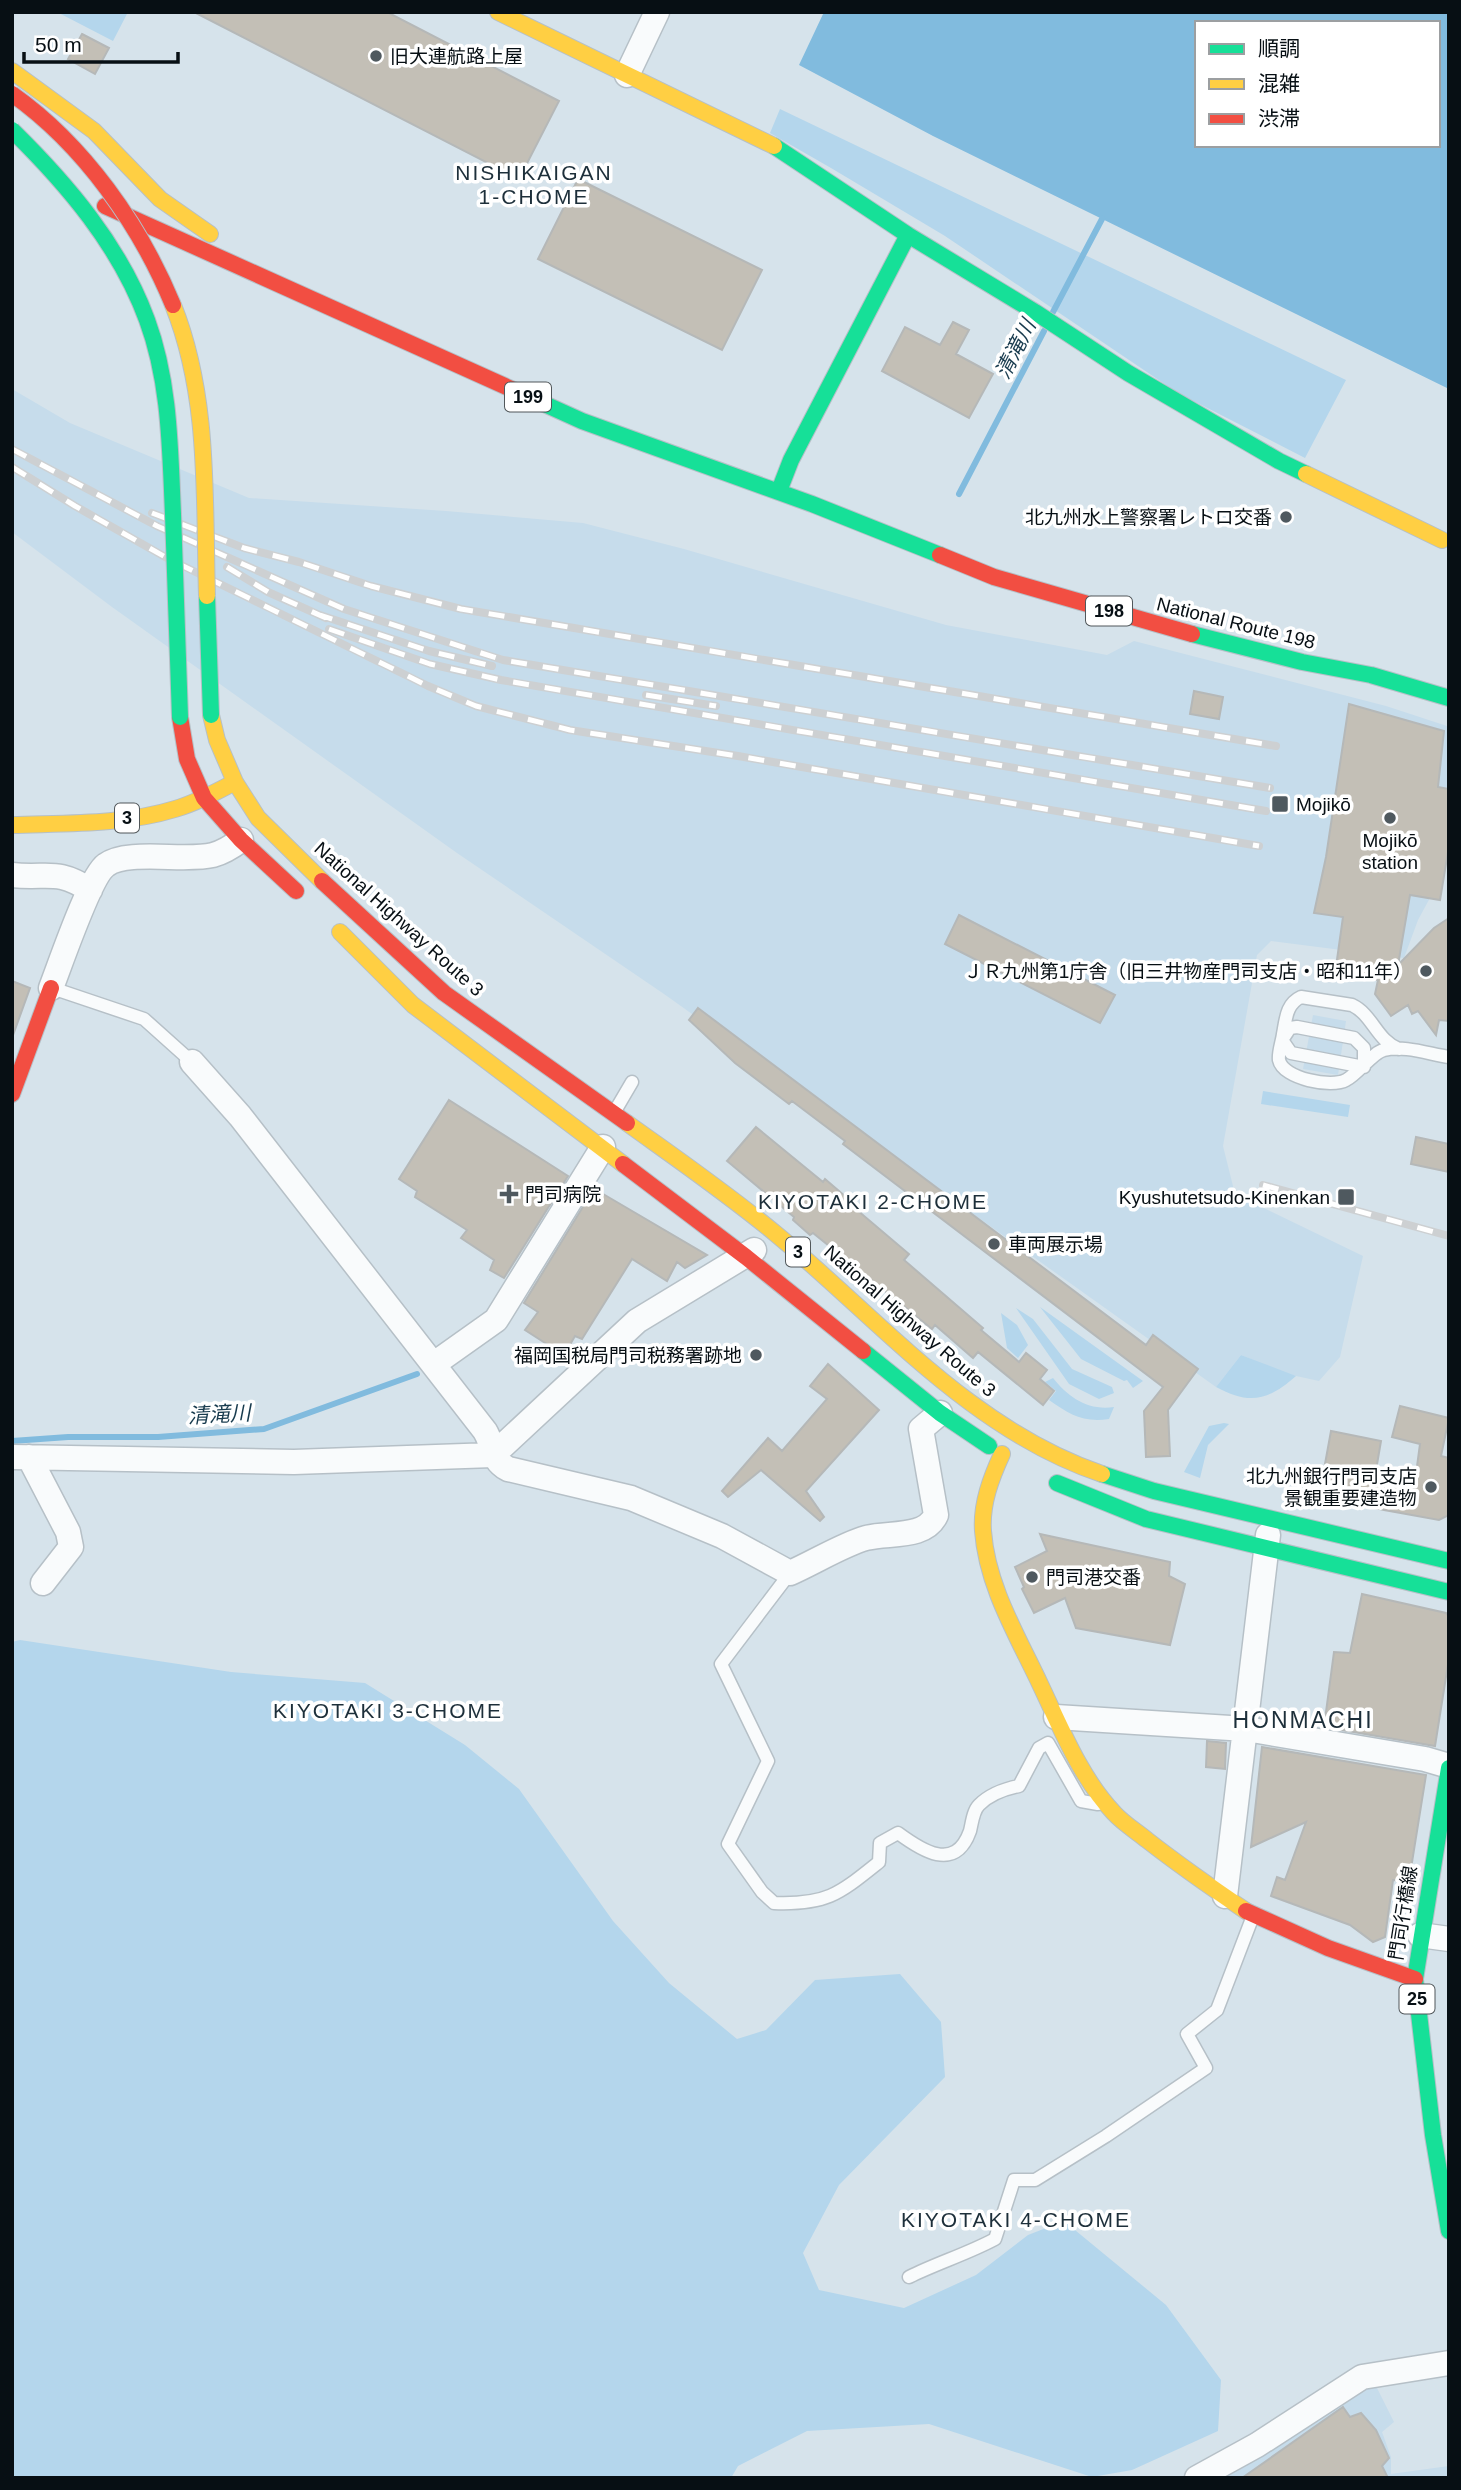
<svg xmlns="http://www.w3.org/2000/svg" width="1461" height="2490" font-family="Helvetica,'Noto Sans JP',sans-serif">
  <rect width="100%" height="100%" fill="#d6e3eb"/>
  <path fill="#c6dceb" d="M12,389l58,34 179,75 197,13 137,12 101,26 262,76 161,30 27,-14 252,65 61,20 2,2v70l-12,87 -19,35 -14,38 -133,-17 -14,14 -34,191 12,48 128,62 -23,101 -21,24 -32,-7 -46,-19 -25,32 -552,-393 -207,-141 -345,-246 -100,-75z
    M1313,1015l33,6 -8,54 -35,-6z
    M1374,2382l20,40 -12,10 9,25v17l58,-8v12h-241z"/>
  <path fill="#b4d6ec" d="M57,12h71l-15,29z
    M780,109l566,271 -41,78 -127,-65 -233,-157 -114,-68 -61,-35z
    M1263,1091l87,14 -2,12 -87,-13z
    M1040,1307l103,74 -10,7 -6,-8 -3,1 -43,-22z
    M1016,1308l17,11 39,50 40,18 2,6 -15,6 -30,-15z
    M1001,1313l16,12 11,20 -10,13 -11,-10z
    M1241,1355l55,21c-28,25 -47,29 -80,11z
    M1053,1378c15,19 35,33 61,29l-5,12c-26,4 -40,-5 -60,-19l7,-9 -11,-9z
    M1224,1423l5,1 -21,21 -8,33 -16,-6 25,-46z
    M20,1640l211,32 134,11 100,62 54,44 94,132 56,62 68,56 29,-9 49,-50 85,-6 41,48 4,55 -106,108 -36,68 16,37 85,18 72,-33 52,-40 36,-14 102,84 55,75 -3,51 -86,39 -40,7 -163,-53 -122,7 -69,35 -7,12h-719v-836z"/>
  <path fill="#81bbde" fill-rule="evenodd" d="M824,12h625v377l-516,-253 -134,-71zM1197,23h241v122h-241z"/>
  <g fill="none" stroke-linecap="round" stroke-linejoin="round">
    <path stroke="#81bbde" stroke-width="6" d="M1053,312l49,-93
      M959,494l85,-163
      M12,1441l56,-4h90l106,-8 153,-55"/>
  </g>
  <path fill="#c3bfb6" stroke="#b5b8b8" stroke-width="2" d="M194,12h193l172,89 -40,78z
    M82,34l27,14 -14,26 -27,-15z
    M578,179l184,91 -40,80 -184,-91z
    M953,322l16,8 -13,24 37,20 -24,44 -87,-47 23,-44 35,18z
    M1194,691l29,6 -4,22 -29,-5z
    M1349,704l95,27 -6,56 11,2v57l-9,54 -30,-5 -12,70 36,-37 15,-10v103l-10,-1 -3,15 -18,-24 -6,3 -4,-9 -17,11 -16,-22 3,-14 -43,-6 8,-57 -29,-4 12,-56z
    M959,915l156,80 -15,28 -155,-79z
    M12,981l18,7 -18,50z
    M698,1008l448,337 7,-10 45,34 -30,41 2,46 -24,1 -2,-46 19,-24 -320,-243 2,-3 -53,-40 -3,3 -54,-41 -46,-43z
    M449,1100l119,76 -64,102 -14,-8 4,-10 -33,-22 6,-8 -52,-33 2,-6 -18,-12z
    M756,1127l67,55 2,-3 21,18 -2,2 65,55 -5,6 79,68 -2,2 38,32 7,-9 21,17 -7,9 14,12 -11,14 -65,-53 -5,6 -38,-33 -3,4 -119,-96 -3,2 -17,-15 1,-3 -67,-56z
    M1416,1137l33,7v28l-38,-8z
    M598,1191l109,64 -22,13 -8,-6 -10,19 -35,-22 -50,80 -7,-3 -11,19 -39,-25 13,-18 -14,-9 65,-106 4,3z
    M828,1364l51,46 -73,81 18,26 -4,4 -59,-51 -33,27 -6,-6 46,-53 14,13 45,-52 -17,-13z
    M1400,1406l49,12 -8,38 8,2v57l-10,5 -55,-10 -79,-18 5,-20 13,3 8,-44 50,10 -7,41 40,7 6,-45 -28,-7z
    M1040,1534l130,28 -1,14 16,8 -15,61 -94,-17 -11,-30 -31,15 -12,-24 2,-2 -9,-20 32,-16z
    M1362,1594l84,19 3,4v41l-14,88 -111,-19 10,-75 16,1z
    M1207,1741l19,2 -1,26 -19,-2z
    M1262,1747l164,28 -17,106 -16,-1 -8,57 -12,5 -23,-17 -79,-29 6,-19 8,3 21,-58 -55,25z
    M1343,2407l7,10 11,-4 15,17 13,28 -7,8 6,12h-146z"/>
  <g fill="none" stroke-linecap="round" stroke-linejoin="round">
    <g stroke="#b6c0c7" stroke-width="15">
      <path id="lane" d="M52,988l92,31 48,43
        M1297,1027l57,11 10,10v19l-73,-14 -9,-13 8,-12z
        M1399,1049c-23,-9 -26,-34 -47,-44l-51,-8c-15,7 -15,22 -18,37 -1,8 -5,18 -4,26 4,19 53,28 67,20 13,-7 27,-28 38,-30 20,-5 45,4 65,7
        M615,1111l17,-29
        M790,1573l-69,91 47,97 -40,83 34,48 12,11c53,2 65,-9 105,-41l1,-19 18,-10c23,17 57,40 72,-2 2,-8 3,-20 9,-26 11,-11 25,-16 40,-19l20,-38 9,-5 33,58 17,3
        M909,2277c28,-14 58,-23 86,-38l19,-59h21l71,-44 100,-68 -19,-34 30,-24 36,-94"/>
    </g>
    <g stroke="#b6c0c7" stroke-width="27">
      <path id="street" d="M627,75l30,-63
        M12,875c36,4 44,-7 78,15
        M51,988c9,-23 39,-112 55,-123 21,-16 80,-3 107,-10 11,-3 20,-9 28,-15
        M192,1062l48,54 245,315c9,15 6,29 23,38l123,29 91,38 68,37c23,-10 54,-29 76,-35 23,-6 59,1 70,-23l-15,-86 19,-16
        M434,1364l62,-44 107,-173
        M12,1457l282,5 199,-7 144,-134 117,-71
        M29,1457l39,75 3,15 -28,36
        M1056,1717l190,12 179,30 24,7
        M1225,1896l43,-361
        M1420,1935l29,4
        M1197,2478l60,-33 105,-68 87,-14"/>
    </g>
    <g stroke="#b6c0c7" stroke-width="18">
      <path id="fast" d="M774,146l134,89 127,77 93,61 151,88 27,13
        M518,392l64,29 230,83 128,51
        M779,491l12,-31 117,-225
        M1192,634l110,28 69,13 78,23
        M863,1351l77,62 49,33
        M1102,1474l52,17 295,70
        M1057,1483l89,36 303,73
        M1449,1768l-34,211 18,156 16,96"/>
    </g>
    <g stroke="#b6c0c7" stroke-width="18">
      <path id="slow" d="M498,12l276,134
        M12,71l82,60 66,68 50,35
        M1306,474l136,66
        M211,715l6,25 18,42
        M12,825c54,-2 111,0 163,-16 21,-6 41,-17 60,-27l23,36 64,63
        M340,932l73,73 210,159
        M627,1123c50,36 101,71 149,111 103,85 195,196 326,240
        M1002,1454c-11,24 -21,50 -19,77 4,55 34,104 57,153 21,44 40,93 74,129 9,10 22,18 33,27 32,25 65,48 99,71"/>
    </g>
    <g stroke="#b6c0c7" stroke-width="18">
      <path id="jam" d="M105,206l413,186
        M940,555l54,22 198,57
        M180,717l7,42 17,39
        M204,798l37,42 55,51
        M322,881l122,112 183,130
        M12,1094l39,-106
        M623,1164l123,93 117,94
        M1246,1911l82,37 87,31"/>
    </g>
    <use href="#lane" stroke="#f9fbfc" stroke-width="12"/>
    <use href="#street" stroke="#f9fbfc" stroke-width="24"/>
    <use href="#fast" stroke="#16e098" stroke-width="16"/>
    <use href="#slow" stroke="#ffcf43" stroke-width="16"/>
    <use href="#jam" stroke="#f24e42" stroke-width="16"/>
    <g stroke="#cdd0d2" stroke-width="8">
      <path id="rail" d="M12,449l145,77 187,83 159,51 767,128
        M12,467l63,39 92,52 261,128 48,20 94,24 168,26 521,90
        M152,513l92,35 55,14 72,24 90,23 815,137
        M227,567l41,25 58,26
        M317,614l112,37 63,15
        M329,629l101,35 71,16 765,131
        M646,695l70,11
        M1263,1185l186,51"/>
    </g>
    <use href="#rail" stroke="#fff" stroke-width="5" stroke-dasharray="16" stroke-linecap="butt"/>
    <g stroke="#b6c0c7" stroke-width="18" stroke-linecap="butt">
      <path id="fast-bridge" d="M12,130c55,54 108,116 135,190 23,62 23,129 26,194 2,68 5,135 7,203
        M207,596l4,119"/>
    </g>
    <g stroke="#b6c0c7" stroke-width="18" stroke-linecap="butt">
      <path id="slow-bridge" d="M173,305c37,92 31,194 34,291"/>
    </g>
    <g stroke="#b6c0c7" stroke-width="18" stroke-linecap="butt">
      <path id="jam-bridge" d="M12,94c72,51 128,131 161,211"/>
    </g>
    <use href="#fast-bridge" stroke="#16e098" stroke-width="16"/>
    <use href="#slow-bridge" stroke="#ffcf43" stroke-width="16"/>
    <use href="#jam-bridge" stroke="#f24e42" stroke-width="16"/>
  </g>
  <g fill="#4f595f" stroke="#fff" stroke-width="2.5">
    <circle cx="376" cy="56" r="7"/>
    <circle cx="1286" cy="517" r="7"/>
    <rect x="1271" y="795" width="18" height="18" rx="3.5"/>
    <circle cx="1390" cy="818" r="7"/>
    <circle cx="1426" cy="971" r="7"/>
    <path d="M505.5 1183.5h7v7h7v7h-7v7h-7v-7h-7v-7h7z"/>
    <rect x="1337" y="1188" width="18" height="18" rx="3.5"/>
    <circle cx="994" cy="1244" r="7"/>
    <circle cx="756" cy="1355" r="7"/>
    <circle cx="1431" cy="1487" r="7"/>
    <circle cx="1032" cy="1577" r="7"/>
  </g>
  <g text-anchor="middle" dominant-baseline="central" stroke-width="7" stroke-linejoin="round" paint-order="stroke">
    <g fill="#fff" stroke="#51575a" stroke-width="2">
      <rect x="505" y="382.5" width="46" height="29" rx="5"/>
      <rect x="1086" y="596.5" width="46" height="29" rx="5"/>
      <rect x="115" y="803.5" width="24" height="29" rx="5"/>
      <rect x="786" y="1237.5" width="24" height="29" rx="5"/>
      <rect x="1399.5" y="1984.5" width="35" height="29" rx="5"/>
    </g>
    <g font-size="18" font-weight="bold" fill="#070f14">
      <text x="528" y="397">199</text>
      <text x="1109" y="611">198</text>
      <text x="127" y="818">3</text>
      <text x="798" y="1252">3</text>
      <text x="1417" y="1999">25</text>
    </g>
    <g font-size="19" fill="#070f14" stroke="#fff" text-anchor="start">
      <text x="390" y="56">旧大連航路上屋</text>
      <text x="1272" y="517" text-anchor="end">北九州水上警察署レトロ交番</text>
      <text x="1296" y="804">Mojikō</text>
      <text x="1390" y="840" text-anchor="middle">Mojikō<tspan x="1390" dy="22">station</tspan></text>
      <text x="1412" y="971" text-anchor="end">ＪＲ九州第1庁舎（旧三井物産門司支店・昭和11年）</text>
      <text x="525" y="1194">門司病院</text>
      <text x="1330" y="1197" text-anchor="end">Kyushutetsudo-Kinenkan</text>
      <text x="1008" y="1244">車両展示場</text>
      <text x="742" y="1355" text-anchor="end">福岡国税局門司税務署跡地</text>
      <text x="1417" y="1476" text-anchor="end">北九州銀行門司支店<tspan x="1417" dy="22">景観重要建造物</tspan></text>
      <text x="1046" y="1577">門司港交番</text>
    </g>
    <g font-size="19" fill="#070f14" stroke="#fff">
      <text transform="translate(1236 623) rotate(14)">National Route 198</text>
      <text transform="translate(399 919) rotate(42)">National Highway Route 3</text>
      <text transform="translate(910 1321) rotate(41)">National Highway Route 3</text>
      <text transform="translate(1403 1913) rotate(-81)">門司行橋線</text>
    </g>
    <g font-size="21" letter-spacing="2" fill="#1d2f3a" stroke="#fff">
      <text x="534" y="172">NISHIKAIGAN<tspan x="534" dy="24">1-CHOME</tspan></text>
      <text x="873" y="1201">KIYOTAKI 2-CHOME</text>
      <text x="388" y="1710">KIYOTAKI 3-CHOME</text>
      <text x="1016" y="2219">KIYOTAKI 4-CHOME</text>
    </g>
    <g font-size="21" font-style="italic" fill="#183b4e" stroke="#fff">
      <text transform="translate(1015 349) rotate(-63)">清滝川</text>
      <text transform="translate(219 1414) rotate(-3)">清滝川</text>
    </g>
    <g font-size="23" letter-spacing="2" fill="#1d2f3a" stroke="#fff">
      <text x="1303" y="1720">HONMACHI</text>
    </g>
  </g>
  <rect width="1461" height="2490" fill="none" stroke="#070f14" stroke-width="28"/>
  <rect x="1195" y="21" width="245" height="126" fill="#ffffff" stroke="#9c9fa1" stroke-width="2"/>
  <rect x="1209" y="44" width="35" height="10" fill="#16e098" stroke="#9c9fa1" stroke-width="2"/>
  <text x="1258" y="56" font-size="21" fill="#070f14">順調</text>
  <rect x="1209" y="79" width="35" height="10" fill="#ffcf43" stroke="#9c9fa1" stroke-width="2"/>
  <text x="1258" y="91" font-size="21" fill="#070f14">混雑</text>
  <rect x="1209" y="114" width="35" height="10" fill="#f24e42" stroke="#9c9fa1" stroke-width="2"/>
  <text x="1258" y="126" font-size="21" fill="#070f14">渋滞</text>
  <path d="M24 52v10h154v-10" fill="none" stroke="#070f14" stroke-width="3.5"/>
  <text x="35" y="52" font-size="21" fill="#070f14" stroke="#ffffff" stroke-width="5" paint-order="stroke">50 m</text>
</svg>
